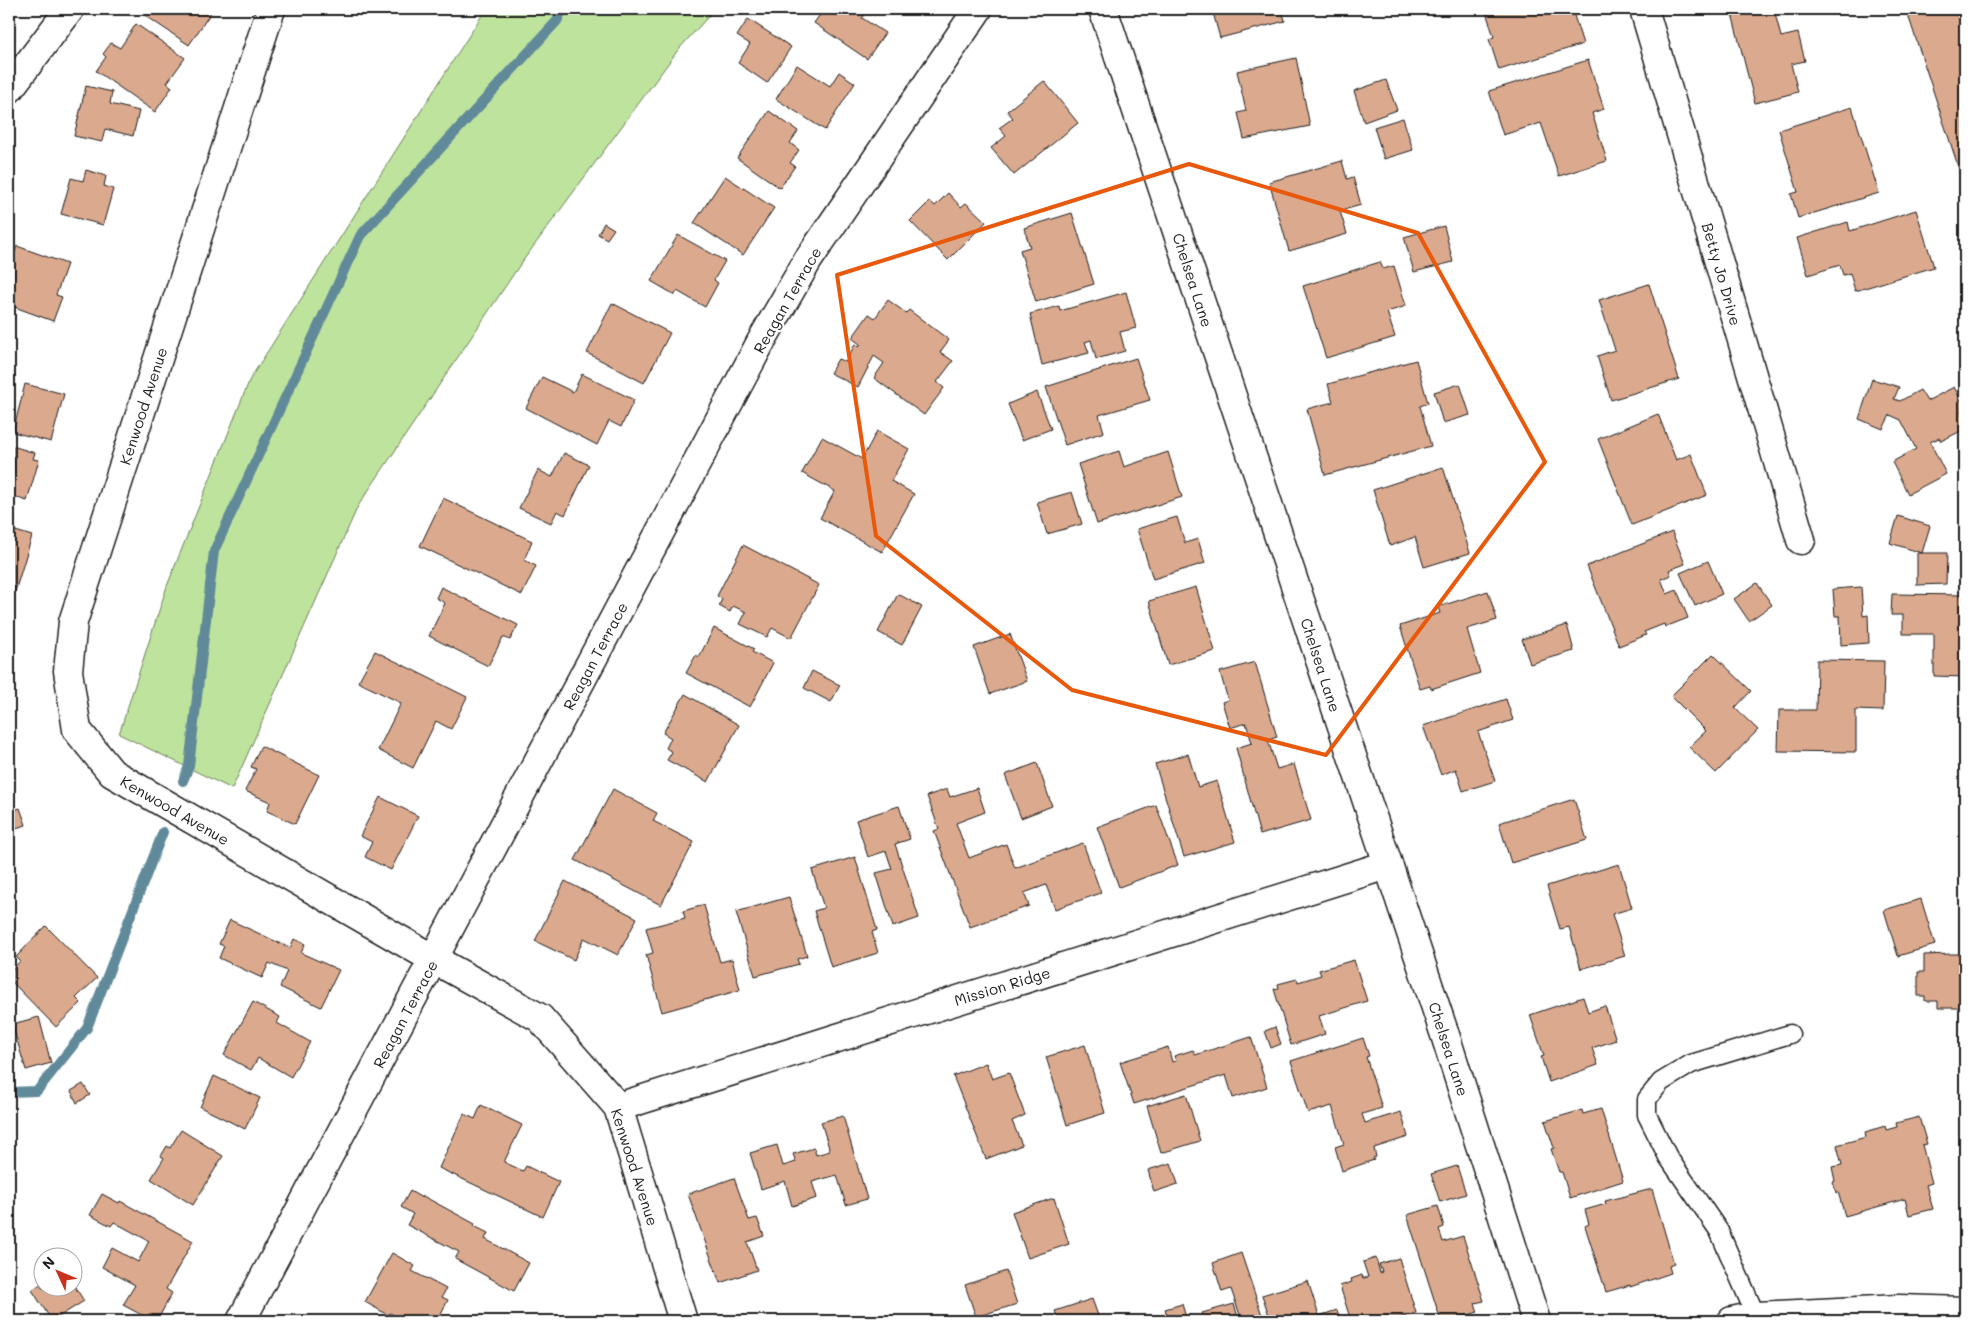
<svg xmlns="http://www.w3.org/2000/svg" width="1974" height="1330" font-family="Mali,sans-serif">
  <rect width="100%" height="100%" fill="#fff"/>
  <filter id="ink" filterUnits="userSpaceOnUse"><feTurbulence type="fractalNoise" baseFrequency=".02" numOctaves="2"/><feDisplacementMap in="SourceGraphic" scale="10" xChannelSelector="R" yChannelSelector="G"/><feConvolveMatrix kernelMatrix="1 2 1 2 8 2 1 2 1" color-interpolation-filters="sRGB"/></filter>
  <g filter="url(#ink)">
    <path fill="#bee39d" stroke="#6d805c" d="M486,9h229l-37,41 -159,216 -161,240 -126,283 -113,-55 48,-148 83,-207z"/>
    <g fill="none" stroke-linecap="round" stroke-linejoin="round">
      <path stroke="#608a9a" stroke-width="10" d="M183,781l6,-15 25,-215 146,-315 197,-215 6,-12
        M9,1092l28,-1 50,-63 76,-196"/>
    </g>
    <path fill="#dba98e" stroke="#1c1c1c" d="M142,9h66l4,2 -23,34 -49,-33z
      M824,9h44l-6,9 23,15 -18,26 -53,-36z
      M1212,9h70l3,12 -65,17z
      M1485,9h87l11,35 -84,26 -10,-31 5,-2z
      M1736,9h38l7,28 17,-4 7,28 -14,3 7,28 -43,11 -24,-93z
      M1906,9h59v178z
      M748,19l43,28 -24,36 -29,-20 12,-19 -13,-8z
      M136,24l49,34 -18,25 5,4 -17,25 -59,-41 10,-14 -3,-3 8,-11 9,5z
      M1296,58l14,68 -66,13 -6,-26 8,-2 -9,-40z
      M1588,60l16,49 -12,4 15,48 -48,15 -18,-53 -38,12 -14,-44z
      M797,65l33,21 9,-14 16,11 -30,47 -49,-31z
      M1386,80l11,30 -33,12 -10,-31z
      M1044,81l34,42 -64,52 -23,-27 15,-12 -7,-8 14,-10 -6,-7z
      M86,86l26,6 -2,12 29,7 -6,25 -28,-7 -3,13 -28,-6z
      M1852,107l27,86 -81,25 -7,-24 7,-2 -19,-62z
      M769,111l29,20 -8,12 9,7 -9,13 5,3 -15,22 -43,-30z
      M1403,118l10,32 -29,9 -10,-32z
      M1342,161l5,18 6,-2 8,28 -21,6 7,23 -58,17 -20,-69z
      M86,170l20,6 -2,10 9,3 -10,36 -42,-11 10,-36 12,3z
      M725,176l49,32 -31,47 -49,-32z
      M948,193l13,14 5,-4 20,19 -38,38 -38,-39 20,-20 5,5z
      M1916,210l18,57 -79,24 -5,-18 -7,2 -3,-10 -32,10 -11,-37 51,-16 2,9z
      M1072,213l22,71 -58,18 -16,-52 10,-3 -6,-19z
      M604,223l10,6 -7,10 -9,-5z
      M1444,226l9,36 -39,10 -10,-35z
      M678,235l47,26 -11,19 4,3 -13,24 -28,-16 -2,4 -24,-14z
      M17,246l50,18 -11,31 6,2 -9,24 -44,-16v-36z
      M1380,262l3,7 11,-3 12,40 -19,6 8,25 -69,21 -23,-72z
      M1649,284l30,95 -68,21 -14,-44 18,-6 -16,-50z
      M1126,292l10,36 -16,4 5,19 -29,8 -5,-19 -6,2 4,11 -47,12 -12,-51 29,-8 1,5z
      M888,300l18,13 3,-3 40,30 -9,12 13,9 -16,21 7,6 -20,27 -50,-37 10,-15 -10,-7 -16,31 -28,-14 8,-14 8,3 9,-18 4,3 2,-2 -9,-7 17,-24 6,4z
      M612,303l58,30 -26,50 -57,-30z
      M1136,358l14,42 -51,15 5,17 -39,13 -19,-58z
      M1416,360l12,43 -8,3 11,40 -106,29 -18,-66 26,-7 -5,-18z
      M9,373l6,2 -6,19z
      M582,374l52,26 -13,27 -12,-6 -12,24 -71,-37 16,-31 31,15z
      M1872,379l27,8 -5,12 6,2 20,-11 7,11 27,-14 11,21 -4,2 4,8v11l-24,12 -2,-3 -9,4 16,32 -38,20 -16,-32 24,-13 -15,-29 -11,-5 -7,14 -24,-10z
      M25,384l39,10 -13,48 -38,-10z
      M1460,384l10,31 -27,8 -9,-31z
      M1037,392l14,37 -29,11 -14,-36z
      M1658,414l18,46 15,-6 16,41 -75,30 -34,-86z
      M877,431l32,18 -18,32 23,13 -32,58 -62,-34 15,-27 -33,-18 20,-36 40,22z
      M9,445l26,8 -2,6 6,1 -12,41 -18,-6z
      M1119,451l5,16 44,-15 14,45 -85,27 -19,-60z
      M564,453l25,12 -24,50 -8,-4 -6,12 -32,-15 19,-38 14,7z
      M1443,467l27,86 -46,14 -9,-30 -25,9 -17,-56z
      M1072,492l10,32 -35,10 -10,-32z
      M443,498l89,43 -8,19 12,6 -14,29 -102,-49z
      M1898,516l32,10 -8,27 -32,-10z
      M1177,517l8,26 13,-4 7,24 -52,16 -16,-50z
      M9,529l23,7 -18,59 -5,-1z
      M1672,532l13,32 -16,6 2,5 -10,4 6,15 10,-4 11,28 -23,9 -1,-3 -20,8 2,3 -27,11 -32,-80z
      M743,545l76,40 -28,53 -19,-10 -5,9 -27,-13 6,-12 -13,-6 -3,6 -11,-6 3,-7 -5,-3z
      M1917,553h30l-1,31 -29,1z
      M1708,561l14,33 -27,12 -15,-33z
      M1757,583l15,22 -23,16 -15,-22z
      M441,587l77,38 -8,15 -7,-3 -15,29 -59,-30 16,-33 -9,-5z
      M1196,587l19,64 -47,14 -19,-64z
      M1861,587l2,29 5,-1 1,28 -28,2 -1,-29h-5l-2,-27z
      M1488,591l9,29 -30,9 13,44 -49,16 -1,-3 -10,3 -20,-63 40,-13 -2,-6z
      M898,594l24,13 -20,38 -24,-13z
      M1892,594l73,1v82l-31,-1v-42h-31v-19h-12z
      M1567,625l7,26 -44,13 -8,-25z
      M714,628l40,21 -2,3 21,11 -23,44 -64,-34 10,-18 3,2z
      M1010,634l17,47 -37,13 -16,-47z
      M375,651l92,46 -16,32 -15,-8 -23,47 -35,-18 23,-47 -43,-21z
      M1713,654l38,37 -16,17 23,22 -42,43 -27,-26 17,-16 -35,-35z
      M1817,660l67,1 -1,50 -27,-1v42l-78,-1 1,-41h37z
      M1255,662l22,75 -9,3 9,29 17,-5 17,56 -51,15 -24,-87 16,-5 -6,-20 -16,5 -8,-26 6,-2 -8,-28z
      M812,671l28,14 -9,17 -27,-14z
      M685,694l54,31 -31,57 -41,-22 5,-8 -6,-4 5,-10 -8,-5z
      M1506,699l7,21 -35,12 17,49 -32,10 -7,-22 -15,6 -18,-49z
      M261,746l58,29 -24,49 -28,-13 3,-9 -25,-11 11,-22 -5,-2z
      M1188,754l10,33 19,-6 18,61 -51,15 -29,-93z
      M1037,763l15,43 -31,12 -16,-43z
      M977,788l8,24 -29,11 13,35 37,-14 9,24 68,-25 18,50 -46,16 -9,-24 -22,8 5,13 -59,21 -36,-96 5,-2 -12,-33 20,-7 3,8z
      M613,789l44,24 -4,8 41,21 -33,63 -86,-45z
      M380,797l38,19 -27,54 -26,-13 7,-15 -12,-6z
      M1574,799l13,41 -76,23 -12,-40z
      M1156,805l22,60 -59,22 -22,-60z
      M899,806l11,33 -15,5 24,74 -26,9 -17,-54 16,-4 -6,-18 -18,6 -12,-37z
      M20,808l6,17 -17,5v-18z
      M855,857l22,73 -5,2 6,21 -47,14 -17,-56 10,-3 -12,-38z
      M1619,864l13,44 -20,6 13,42 -44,13 -12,-42 -9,2 -13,-43z
      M565,881l72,37 -19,37 -34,-17 -10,22 -39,-19z
      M789,897l18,59 -10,3 2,5 -44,12 -19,-64z
      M1921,899l14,46 -37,11 -14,-46z
      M704,905l16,57 12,-3 8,31 -78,22 -16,-57 7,-2 -7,-25 39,-10 -2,-7z
      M230,920l60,28 4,-9 11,5 -4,9 38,17 -18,37 -41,-20 7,-16 -18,-8 -7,15 -43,-20 5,-12 -5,-2z
      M46,926l51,52 -21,20 5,5 -25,24 -47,-48v-6l11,-12 -4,-4z
      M1952,954h13v54h-27v-7h-13v-5h-7v-24h6v-17z
      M1354,960l13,41 -48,15 6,18 -34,11 -17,-56 5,-1 -1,-4 19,-5 1,3 23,-7 -2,-5z
      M1583,997l5,15 17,-6 11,34 -24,8 6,17 -49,17 -8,-25 3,-1 -14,-41z
      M253,1002l27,15 -3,6 33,19 -19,35 -33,-19 -7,12 -27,-15z
      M39,1017l12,46 -25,7 -14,-46z
      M1275,1027l6,17 -10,4 -6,-17z
      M1251,1037l16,50 -34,11 -7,-23 -92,29 -14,-42 48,-15 4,15 4,-1 -2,-5 19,-6 2,5z
      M1363,1038l6,18 -3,1 16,51 -20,6 3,9 36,-11 7,25 -34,11 2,9 -3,1 1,2 -32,11 -7,-24 9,-3 -12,-38 -24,7 -17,-52z
      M1085,1045l20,68 -38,12 -21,-68z
      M986,1063l6,16 17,-6 16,42 -13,6 10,24 -36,14 -33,-83z
      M214,1076l46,22 -15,31 -45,-22z
      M83,1084l7,11 -13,8 -6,-12z
      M1186,1094l14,47 -39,12 -14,-47z
      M481,1105l41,20 -18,37 19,9 3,-5 33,16 -16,35 -104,-49 25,-54 11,5z
      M1601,1109l22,72 -53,17 -8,-26h-3l-8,-23 3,-1 -9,-27 37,-11 1,4z
      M843,1116l24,83 -21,6 -9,-30 -25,7 5,16 -25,8 -7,-25 -24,8 -11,-36 27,-8 6,21 13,-4 -3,-8 21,-6 2,7 14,-4 -9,-29z
      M1919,1117l8,27 -5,1 10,38 -6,2 7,24 -24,6 -4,-16 -60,17 -7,-24 -2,1 -3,-11 2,-1 -3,-14 10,-2 -5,-20 29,-8 -1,-5 20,-6 1,4 11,-3 -1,-4z
      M181,1130l42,26 -30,49 -42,-26 13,-21 -3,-2 6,-10 3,2z
      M1171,1163l7,21 -24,8 -6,-22z
      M1457,1166l9,28 -26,8 -9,-28z
      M734,1178l15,42 8,-2 7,18 -17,6 10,28 -37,13 -32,-89z
      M1652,1189l22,75 -5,2 2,7 -41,14v-2l-24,7 -21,-66 4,-2 -4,-14 21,-6 -1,-3z
      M410,1191l12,7 1,-2 52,28 -1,2 14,7 -3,6 44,24 -15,28 -59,-32 4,-7 -52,-27 6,-11 -12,-7z
      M102,1194l17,9 1,-2 73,40 -27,48 6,4 -15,28h-4l-30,-16 12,-20 -33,-18 10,-19 26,14 11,-21 -35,-19 -3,4 -21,-11z
      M1054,1198l15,46 -41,14 -16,-46z
      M1438,1206l6,21 -5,2 4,13 20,-6 21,65 -9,2 3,9 -29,9h-8l-34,-106z
      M392,1253l23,13 -3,5 34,18 -4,8 6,3 -11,21 -6,-2 -1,2h-25l-15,-8 -2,2 -23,-13z
      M1241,1253l23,68h-22l-11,-32 -9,3 -9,-29z
      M1376,1258l4,15 2,-1 -3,-8 20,-6 17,55 -20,6v2h-45l-11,-35 12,-4 -1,-3 11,-4 1,3 5,-1 -5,-15z
      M1006,1271l11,33 -41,13 -11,-32z
      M1308,1281l11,35 18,-6 4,11h-70l-9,-26z
      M72,1282l12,19 -32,20 -20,-31 10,-7v5h30z
      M1092,1299l8,22h-41l-4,-10z
      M1182,1304l5,17h-18l-4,-12z
      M1234,1304l5,17h-35l-2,-8z"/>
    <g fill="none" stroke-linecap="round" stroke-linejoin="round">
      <g stroke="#1c1c1c" stroke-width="21">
        <path id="service" d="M1756,1316l-37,-85 -51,-74 -21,-42v-16l14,-17 30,-18 99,-30"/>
      </g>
      <g stroke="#1c1c1c" stroke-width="31">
        <path id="minor" d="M271,9l-198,613 -5,49 9,59 35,43 323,187 105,58 78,89 65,214
          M1103,9l343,1029 90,283
          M1644,9l157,531
          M9,89l61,-80
          M618,1107l769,-242
          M241,1321l522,-983 45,-78 170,-251"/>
      </g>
      <g stroke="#1c1c1c" stroke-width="31">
        <path id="tertiary" d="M1732,1321l24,-5 143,-7 66,2"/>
      </g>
      <use href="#service" stroke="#fff" stroke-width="18"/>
      <use href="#minor" stroke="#fff" stroke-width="28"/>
      <use href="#tertiary" stroke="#fff" stroke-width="28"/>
    </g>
  </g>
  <path fill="none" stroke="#e8590c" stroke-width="4" stroke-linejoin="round" d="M1189,164l229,69 127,229 -219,293 -254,-65 -196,-154 -39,-261z"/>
  <g text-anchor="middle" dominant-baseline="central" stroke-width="4.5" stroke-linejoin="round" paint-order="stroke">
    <g font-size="15" fill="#1c1c1c" stroke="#fff">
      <text transform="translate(1722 274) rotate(74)">Betty Jo Drive</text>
      <text transform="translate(1193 280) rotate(72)">Chelsea Lane</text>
      <text transform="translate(787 300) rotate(-60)">Reagan Terrace</text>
      <text transform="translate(143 406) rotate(-72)">Kenwood Avenue</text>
      <text transform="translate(595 656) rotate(-62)">Reagan Terrace</text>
      <text transform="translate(1321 665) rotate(72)">Chelsea Lane</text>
      <text transform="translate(175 810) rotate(30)">Kenwood Avenue</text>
      <text transform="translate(1002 986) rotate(-17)">Mission Ridge</text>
      <text transform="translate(405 1014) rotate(-62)">Reagan Terrace</text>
      <text transform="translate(1449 1049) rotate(72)">Chelsea Lane</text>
      <text transform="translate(635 1167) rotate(72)">Kenwood Avenue</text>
    </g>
  </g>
  <rect width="1974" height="1330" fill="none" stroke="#fff" stroke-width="30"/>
  <rect x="15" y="15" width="1944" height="1300" fill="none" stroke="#1c1c1c" stroke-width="2" filter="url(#ink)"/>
  <g transform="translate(58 1272) rotate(314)"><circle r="24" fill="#ffffff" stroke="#a4a4a4"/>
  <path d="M0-4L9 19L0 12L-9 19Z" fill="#c8321e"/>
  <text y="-8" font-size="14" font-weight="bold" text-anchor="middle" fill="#1c1c1c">N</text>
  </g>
</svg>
